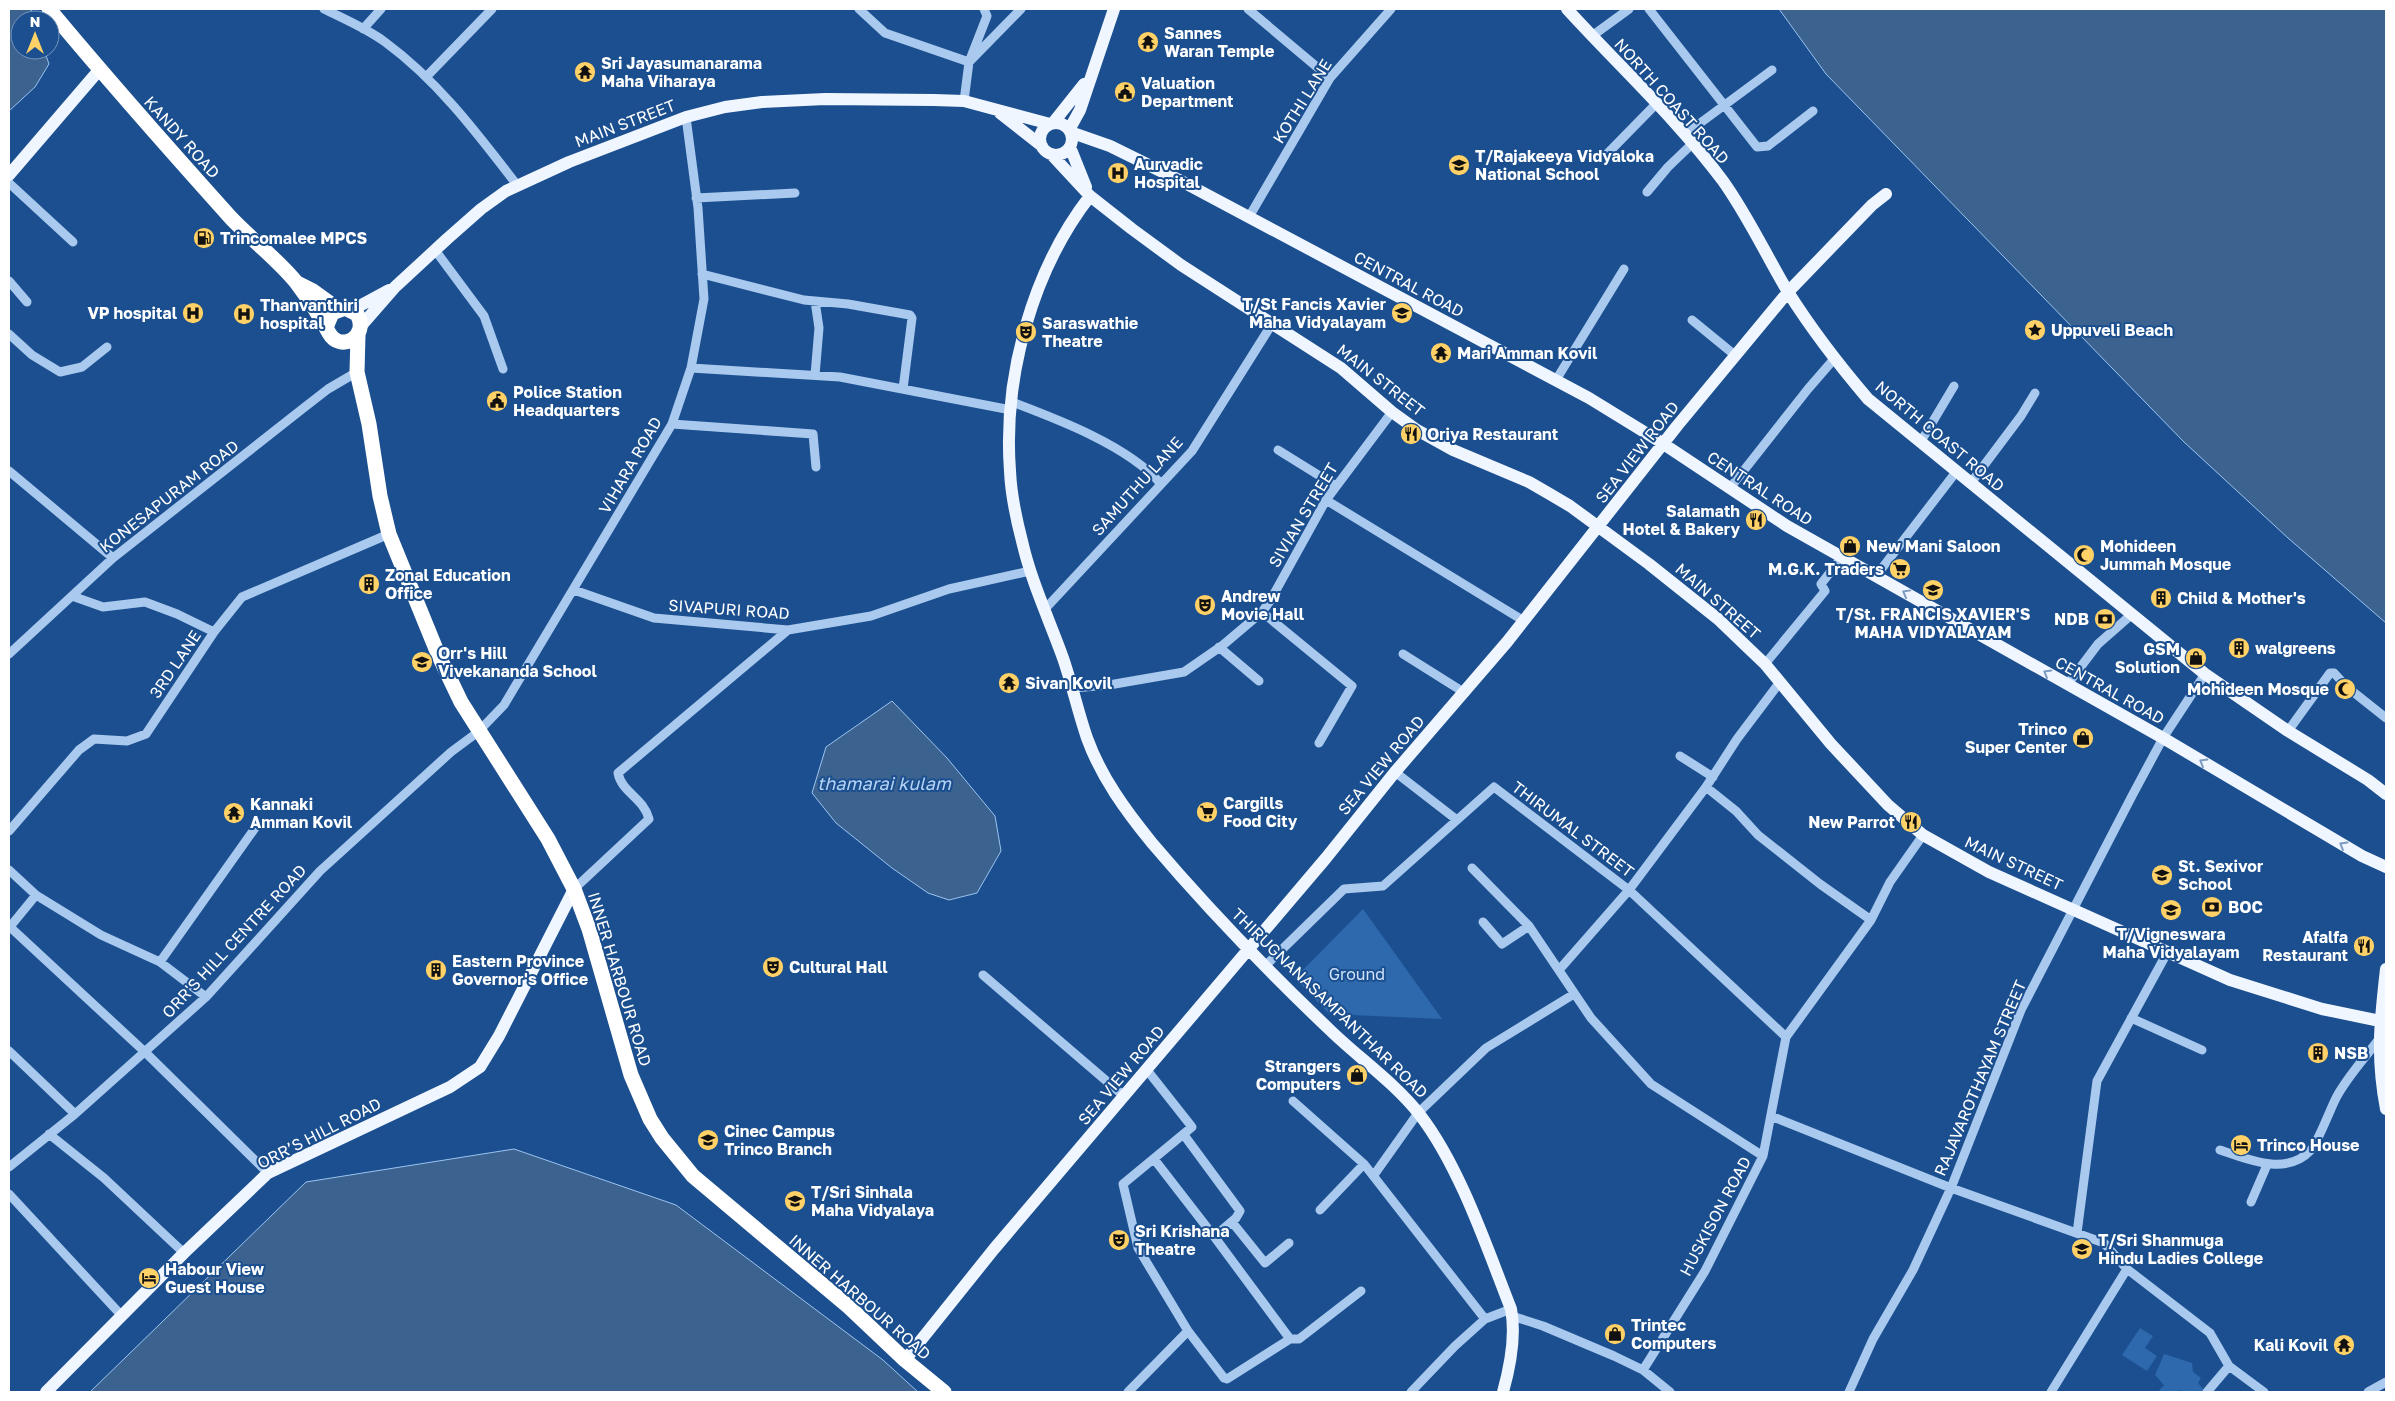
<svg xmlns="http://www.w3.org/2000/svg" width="2395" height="1401" font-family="'Golos Text',sans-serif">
  <rect width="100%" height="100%" fill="#1b4f8f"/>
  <path fill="#2e69ad" d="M1363,909l79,110 -113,-5 -34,-36z
    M2140,1328l13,8 -8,12 12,8 -10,15 -25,-16z
    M2164,1354l28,9 1,9 8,6 -3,5 7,8 -20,1 -5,-2 -2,2h-20l6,-7 -9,-10z"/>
  <path fill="#3c6290" stroke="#9cc4f0" d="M9,9h22l3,11h-14v30h24l5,14 -14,23 -26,24z
    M1779,9h607v614l-98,-85 -104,-96 -358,-368z
    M892,701l55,57 48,58 6,35 -24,42 -28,7 -21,-7 -36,-25 -56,-45 -24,-30 14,-46z
    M514,1149l162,56 207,155 35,32h-828l216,-210z"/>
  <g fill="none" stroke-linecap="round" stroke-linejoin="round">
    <path stroke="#a9c9ee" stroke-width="9" d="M324,9c20,10 42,19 61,33 53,39 92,91 132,143
      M859,9l26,24 84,29 -5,39
      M1248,9l82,69
      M1649,9l108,138 11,-1 45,-35
      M363,29l18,-20
      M1592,36l37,-27
      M971,57l16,-41 -3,-7
      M969,62l52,-53
      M427,76l65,-67
      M1684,135l88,-65
      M1607,154l49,-50
      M9,183l64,59
      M1647,192l21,-25 24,-23
      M696,198l99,-5
      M1249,217l81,-139 61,-69
      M435,250l49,66 19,53
      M702,274l102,26 44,4 62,11 2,3 -9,71
      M9,281l18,21
      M815,301l4,27 -4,47
      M1692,320l44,36
      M9,334l23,21 28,17 22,-5 25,-20
      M691,368l149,9 171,33
      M1556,380l68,-111
      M1012,402c45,17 117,44 149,82
      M672,424l141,10 3,33
      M1920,443l34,-57
      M1278,450l58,36
      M9,471l104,87
      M1970,484l51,-68 14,-23
      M1730,488l78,-99 26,-30
      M1326,500l198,121
      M1876,576l80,-104
      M574,590l80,28 134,12 83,-14 78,-27 81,-18
      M72,596l31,11 42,-5 32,12 37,18
      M1045,609l147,-158 80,-127
      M1262,612l90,74 -33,57
      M1219,647l40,34
      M9,654l104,-96 188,-148 27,-21 29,-17
      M1403,654l62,39
      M1765,664l60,-73 -4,-7 21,-27
      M2067,685l31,-41 33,-29
      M1073,688l36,-3 75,-13 39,-27 39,-33 8,-11 56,-101 66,-88
      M2288,731l42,-58h4l13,14 39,31
      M1680,756l33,21
      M1395,772l62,48
      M1706,787l30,24 22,24 62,49 51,36
      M9,831l70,-81 15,-11 33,2 19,-7 68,-102 28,-35 147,-63
      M1472,868l57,58 62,92 60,66 112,72
      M9,870l27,25 65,40 59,27 46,35
      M574,889l75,-70c-6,-22 -27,-26 -31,-46l170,-143
      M1483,922l19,22 27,-18
      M10,927l136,126 122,120
      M9,928l27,-33
      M160,962l95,-134
      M1265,966l79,-77 39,-3 111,-99 135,103 157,147
      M1559,970l70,-80 77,-103 31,-48 43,-57
      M983,975l141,121
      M2131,1018l71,32
      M9,1051l66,63
      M1293,1101l71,63 121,155
      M1771,1116l180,72 153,55 23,26 83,64 19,33 35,26
      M49,1134l55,44 80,75
      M1184,1135l56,76 -4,7 -21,18
      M2220,1150c27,9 66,27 91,0 8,-10 18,-38 25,-52 11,-21 29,-40 43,-59
      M1154,1159l62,80 74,100
      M9,1167l66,-53 131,-117 114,-126 131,-119 27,-20 26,-27 168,-281 19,-56 13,-69 -6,-91 -12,-91
      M1374,1175l44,-62 68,-65 88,-54
      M9,1194l113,122
      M2251,1202l16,-37
      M1320,1210l44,-46
      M1232,1222l33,41 24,-20
      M2077,1233l20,-152 71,-130
      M1512,1316l31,10 71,30 29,14 27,22
      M1188,1331l36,47 3,1 63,-40h9l62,-48
      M1643,1370l62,-99 58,-115 23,-119 85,-117 19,-38 33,-47
      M1128,1392l60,-61 -50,-83 -15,-64 69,-57 -45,-57
      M1411,1392l44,-46 30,-27 26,-10
      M1849,1392l24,-53 40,-69 38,-82 70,-178 112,-216 30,-56 42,-64
      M2051,1392l76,-123
      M2207,1392l22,-26
      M2368,1392l18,-10"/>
    <path stroke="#f0f6ff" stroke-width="12" d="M1567,9c52,57 110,110 156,172 25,35 43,74 65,111 24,38 51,73 80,107l337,275 83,57 80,49 18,14
      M1000,113l42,33
      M1053,123l31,-39
      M1040 139a16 16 0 1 1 32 0a16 16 0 1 1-32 0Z
      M1069,130l11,-20 34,-101
      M1070,132l40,14 73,36 406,216 70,43 128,85 376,212 199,118 24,11
      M1070,147l16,40
      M1051,154l39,42 42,33 49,36 160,103 51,44 25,18 36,20 76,32 19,11 22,13 79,58 69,55 26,25 21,20 66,80 57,61 35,30 66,37 241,108 92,29 58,12
      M9,175l91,-106
      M1090,196c-58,75 -87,181 -80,275 1,24 6,47 12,70 9,40 27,78 41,117 9,26 15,54 24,80 14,39 39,73 65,105 56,66 116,128 179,188 29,28 64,52 89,84 40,52 67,133 91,194 5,26 -1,58 -8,83
      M352,310l37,-20
      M361,326l34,-39 52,-48 34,-30 25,-18 63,-29 117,-45 39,-10 37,-5 63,-3 109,1 30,1 86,23
      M2386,969c-6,52 -10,88 0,140
      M905,1360l89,-111 332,-391 69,-86 112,-130 170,-216 111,-134 84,-87 14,-11
      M46,1392l138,-139 84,-80 182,-86 30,-20 19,-31 75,-147"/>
    <path stroke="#fff" stroke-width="15" d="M49,9c59,71 120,140 182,209 21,22 46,41 65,64 12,16 24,34 33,51 11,20 41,4 28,-19l-12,-6 -13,5 -5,12
      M297,283l16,8 25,18
      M358,335l-1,37 12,52 11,72 9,38 49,120 23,48 87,137 26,50 15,40 42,146 19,44 12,19 31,38 156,131 56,53 39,32"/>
  </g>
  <defs><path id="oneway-chevron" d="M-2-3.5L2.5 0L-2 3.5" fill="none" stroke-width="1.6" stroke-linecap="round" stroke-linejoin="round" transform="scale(1.25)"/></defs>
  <g stroke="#7b9ac1">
    <use href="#oneway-chevron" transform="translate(1906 593) rotate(-151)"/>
    <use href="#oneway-chevron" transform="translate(2047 673) rotate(-150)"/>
    <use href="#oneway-chevron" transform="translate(2203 762) rotate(-149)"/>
    <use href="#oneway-chevron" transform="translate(2343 845) rotate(-149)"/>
  </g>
  <defs>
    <g id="temple-disc" transform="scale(1.125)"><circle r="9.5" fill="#ffd166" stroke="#1b4f8f"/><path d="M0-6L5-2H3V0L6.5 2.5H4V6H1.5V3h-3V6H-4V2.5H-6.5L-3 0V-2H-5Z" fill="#111"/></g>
    <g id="civic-disc" transform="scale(1.125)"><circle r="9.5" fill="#ffd166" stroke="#1b4f8f"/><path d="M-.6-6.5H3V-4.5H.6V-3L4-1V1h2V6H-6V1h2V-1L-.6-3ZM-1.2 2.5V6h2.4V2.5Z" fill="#111"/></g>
    <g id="school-disc" transform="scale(1.125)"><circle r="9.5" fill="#ffd166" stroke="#1b4f8f"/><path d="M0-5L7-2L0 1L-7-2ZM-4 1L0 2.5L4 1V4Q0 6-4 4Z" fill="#111"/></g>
    <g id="hospital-disc" transform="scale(1.125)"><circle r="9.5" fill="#ffd166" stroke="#1b4f8f"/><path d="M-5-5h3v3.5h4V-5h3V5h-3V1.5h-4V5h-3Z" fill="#111"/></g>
    <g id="fuel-disc" transform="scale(1.125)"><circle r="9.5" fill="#ffd166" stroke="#1b4f8f"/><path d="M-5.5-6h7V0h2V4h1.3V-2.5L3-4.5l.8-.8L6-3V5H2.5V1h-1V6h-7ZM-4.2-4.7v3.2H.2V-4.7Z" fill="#111"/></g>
    <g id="sight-disc" transform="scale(1.125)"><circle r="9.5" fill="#ffd166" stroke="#1b4f8f"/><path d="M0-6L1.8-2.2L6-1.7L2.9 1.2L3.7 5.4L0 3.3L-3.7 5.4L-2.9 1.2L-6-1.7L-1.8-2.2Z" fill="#111"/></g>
    <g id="theatre-disc" transform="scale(1.125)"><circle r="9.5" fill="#ffd166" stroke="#1b4f8f"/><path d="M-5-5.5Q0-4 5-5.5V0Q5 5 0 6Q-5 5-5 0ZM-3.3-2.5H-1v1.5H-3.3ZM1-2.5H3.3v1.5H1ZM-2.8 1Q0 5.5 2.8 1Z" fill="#111"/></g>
    <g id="restaurant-disc" transform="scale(1.125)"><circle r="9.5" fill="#ffd166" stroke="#1b4f8f"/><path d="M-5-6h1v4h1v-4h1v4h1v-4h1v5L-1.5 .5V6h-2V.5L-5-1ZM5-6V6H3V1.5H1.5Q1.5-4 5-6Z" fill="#111"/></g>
    <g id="shop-disc" transform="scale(1.125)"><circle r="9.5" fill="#ffd166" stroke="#1b4f8f"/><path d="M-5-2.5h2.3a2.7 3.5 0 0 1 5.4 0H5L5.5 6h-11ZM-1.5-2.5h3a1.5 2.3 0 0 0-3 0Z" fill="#111"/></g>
    <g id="mosque-disc" transform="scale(1.125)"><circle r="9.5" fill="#ffd166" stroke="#1b4f8f"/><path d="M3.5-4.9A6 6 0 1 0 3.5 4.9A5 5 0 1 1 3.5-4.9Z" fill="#111"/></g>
    <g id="supermarket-disc" transform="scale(1.125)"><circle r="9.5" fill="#ffd166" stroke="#1b4f8f"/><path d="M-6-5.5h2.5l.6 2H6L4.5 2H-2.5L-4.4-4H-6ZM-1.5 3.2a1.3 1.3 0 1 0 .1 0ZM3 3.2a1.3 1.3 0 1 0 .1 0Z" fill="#111"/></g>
    <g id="building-disc" transform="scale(1.125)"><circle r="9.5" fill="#ffd166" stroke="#1b4f8f"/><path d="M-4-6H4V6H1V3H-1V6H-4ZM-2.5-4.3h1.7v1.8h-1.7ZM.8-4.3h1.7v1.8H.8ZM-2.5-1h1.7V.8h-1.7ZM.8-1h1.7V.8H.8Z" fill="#111"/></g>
    <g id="bank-disc" transform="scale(1.125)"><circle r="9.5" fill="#ffd166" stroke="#1b4f8f"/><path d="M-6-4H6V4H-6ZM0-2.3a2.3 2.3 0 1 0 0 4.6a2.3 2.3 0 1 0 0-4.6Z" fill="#111"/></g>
    <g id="university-disc" transform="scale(1.125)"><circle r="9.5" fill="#ffd166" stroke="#1b4f8f"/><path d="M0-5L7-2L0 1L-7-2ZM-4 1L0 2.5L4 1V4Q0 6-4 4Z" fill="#111"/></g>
    <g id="hotel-disc" transform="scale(1.125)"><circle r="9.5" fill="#ffd166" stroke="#1b4f8f"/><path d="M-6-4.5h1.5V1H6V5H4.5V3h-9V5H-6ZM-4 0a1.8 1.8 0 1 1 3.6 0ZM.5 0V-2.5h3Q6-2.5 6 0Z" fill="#111"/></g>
  </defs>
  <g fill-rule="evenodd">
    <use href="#temple-disc" x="1148" y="42"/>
    <use href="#temple-disc" x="585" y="72"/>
    <use href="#civic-disc" x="1125" y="92"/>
    <use href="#school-disc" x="1459" y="165"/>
    <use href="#hospital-disc" x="1118" y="173"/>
    <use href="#fuel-disc" x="204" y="238"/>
    <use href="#hospital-disc" x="193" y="313"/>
    <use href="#school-disc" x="1402" y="313"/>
    <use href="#hospital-disc" x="244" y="314"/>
    <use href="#sight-disc" x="2035" y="330"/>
    <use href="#theatre-disc" x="1026" y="332"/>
    <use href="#temple-disc" x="1441" y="353"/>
    <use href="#civic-disc" x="497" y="401"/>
    <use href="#restaurant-disc" x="1411" y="434"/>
    <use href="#restaurant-disc" x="1756" y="520"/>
    <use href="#shop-disc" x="1850" y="546"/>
    <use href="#mosque-disc" x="2084" y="555"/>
    <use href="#supermarket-disc" x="1900" y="569"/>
    <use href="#building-disc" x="369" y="584"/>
    <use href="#school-disc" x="1933" y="590"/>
    <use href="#building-disc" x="2161" y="598"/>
    <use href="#theatre-disc" x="1205" y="605"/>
    <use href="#bank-disc" x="2105" y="619"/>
    <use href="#building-disc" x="2239" y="648"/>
    <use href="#shop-disc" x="2196" y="658"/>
    <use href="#school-disc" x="422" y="662"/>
    <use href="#temple-disc" x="1009" y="683"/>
    <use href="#mosque-disc" x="2345" y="689"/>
    <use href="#shop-disc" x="2083" y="738"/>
    <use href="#supermarket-disc" x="1207" y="812"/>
    <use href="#temple-disc" x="234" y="813"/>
    <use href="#restaurant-disc" x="1911" y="822"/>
    <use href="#school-disc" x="2162" y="875"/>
    <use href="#bank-disc" x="2212" y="907"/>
    <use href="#school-disc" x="2171" y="910"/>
    <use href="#restaurant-disc" x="2364" y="946"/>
    <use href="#theatre-disc" x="773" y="967"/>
    <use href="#building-disc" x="436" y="970"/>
    <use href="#building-disc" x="2318" y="1053"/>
    <use href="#shop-disc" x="1357" y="1075"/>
    <use href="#university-disc" x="708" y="1140"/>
    <use href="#hotel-disc" x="2241" y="1145"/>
    <use href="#school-disc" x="795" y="1201"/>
    <use href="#theatre-disc" x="1119" y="1240"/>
    <use href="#school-disc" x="2082" y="1249"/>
    <use href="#hotel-disc" x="149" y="1278"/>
    <use href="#shop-disc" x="1615" y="1334"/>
    <use href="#temple-disc" x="2344" y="1345"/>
  </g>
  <g text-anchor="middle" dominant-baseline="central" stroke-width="4" stroke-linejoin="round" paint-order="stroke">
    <g font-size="16" font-weight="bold" fill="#fff" stroke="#1b4f8f" text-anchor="start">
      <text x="1164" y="33">Sannes<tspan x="1164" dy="18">Waran Temple</tspan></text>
      <text x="601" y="63">Sri Jayasumanarama<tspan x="601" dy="18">Maha Viharaya</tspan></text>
      <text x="1141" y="83">Valuation<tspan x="1141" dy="18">Department</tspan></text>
      <text x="1475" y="156">T/Rajakeeya Vidyaloka<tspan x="1475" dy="18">National School</tspan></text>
      <text x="1134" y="164">Aurvadic<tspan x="1134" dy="18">Hospital</tspan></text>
      <text x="220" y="238">Trincomalee MPCS</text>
      <text x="1386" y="304" text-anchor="end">T/St Fancis Xavier<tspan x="1386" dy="18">Maha Vidyalayam</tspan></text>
      <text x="260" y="305">Thanvanthiri<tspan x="260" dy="18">hospital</tspan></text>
      <text x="177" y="313" text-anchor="end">VP hospital</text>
      <text x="1042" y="323">Saraswathie<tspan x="1042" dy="18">Theatre</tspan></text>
      <text x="2051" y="330">Uppuveli Beach</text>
      <text x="1457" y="353">Mari Amman Kovil</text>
      <text x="513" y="392">Police Station<tspan x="513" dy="18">Headquarters</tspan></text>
      <text x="1427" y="434">Oriya Restaurant</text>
      <text x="1740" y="511" text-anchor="end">Salamath<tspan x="1740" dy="18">Hotel &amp; Bakery</tspan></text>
      <text x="1866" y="546">New Mani Saloon</text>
      <text x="2100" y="546">Mohideen<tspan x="2100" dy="18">Jummah Mosque</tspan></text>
      <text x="1884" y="569" text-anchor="end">M.G.K. Traders</text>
      <text x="385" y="575">Zonal Education<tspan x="385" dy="18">Office</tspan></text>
      <text x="1221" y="596">Andrew<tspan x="1221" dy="18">Movie Hall</tspan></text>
      <text x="2177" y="598">Child &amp; Mother's</text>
      <text x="1933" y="614" text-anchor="middle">T/St. FRANCIS XAVIER'S<tspan x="1933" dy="18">MAHA VIDYALAYAM</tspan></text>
      <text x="2089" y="619" text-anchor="end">NDB</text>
      <text x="2255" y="648">walgreens</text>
      <text x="2180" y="649" text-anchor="end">GSM<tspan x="2180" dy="18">Solution</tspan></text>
      <text x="438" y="653">Orr's Hill<tspan x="438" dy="18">Vivekananda School</tspan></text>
      <text x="1025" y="683">Sivan Kovil</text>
      <text x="2329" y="689" text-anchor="end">Mohideen Mosque</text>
      <text x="2067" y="729" text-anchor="end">Trinco<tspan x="2067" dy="18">Super Center</tspan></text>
      <text x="1223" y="803">Cargills<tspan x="1223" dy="18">Food City</tspan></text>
      <text x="250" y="804">Kannaki<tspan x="250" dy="18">Amman Kovil</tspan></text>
      <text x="1895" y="822" text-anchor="end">New Parrot</text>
      <text x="2178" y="866">St. Sexivor<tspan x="2178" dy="18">School</tspan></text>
      <text x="2228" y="907">BOC</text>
      <text x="2171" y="934" text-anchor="middle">T/Vigneswara<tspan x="2171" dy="18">Maha Vidyalayam</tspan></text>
      <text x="2348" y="937" text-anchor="end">Afalfa<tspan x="2348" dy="18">Restaurant</tspan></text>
      <text x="452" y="961">Eastern Province<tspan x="452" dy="18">Governor's Office</tspan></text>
      <text x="789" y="967">Cultural Hall</text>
      <text x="2334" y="1053">NSB</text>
      <text x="1341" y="1066" text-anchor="end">Strangers<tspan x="1341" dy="18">Computers</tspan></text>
      <text x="724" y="1131">Cinec Campus<tspan x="724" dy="18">Trinco Branch</tspan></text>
      <text x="2257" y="1145">Trinco House</text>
      <text x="811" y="1192">T/Sri Sinhala<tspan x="811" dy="18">Maha Vidyalaya</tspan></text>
      <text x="1135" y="1231">Sri Krishana<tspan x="1135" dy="18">Theatre</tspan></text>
      <text x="2098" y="1240">T/Sri Shanmuga<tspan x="2098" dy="18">Hindu Ladies College</tspan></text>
      <text x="165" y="1269">Habour View<tspan x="165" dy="18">Guest House</tspan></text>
      <text x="1631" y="1325">Trintec<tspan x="1631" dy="18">Computers</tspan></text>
      <text x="2328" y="1345" text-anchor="end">Kali Kovil</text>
    </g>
    <g font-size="16" fill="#fff" stroke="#1b4f8f">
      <text transform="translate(1302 101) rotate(-58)">KOTHI LANE</text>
      <text transform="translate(1672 101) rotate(48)">NORTH COAST ROAD</text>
      <text transform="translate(625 123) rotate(-21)">MAIN STREET</text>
      <text transform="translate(182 137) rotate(48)">KANDY ROAD</text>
      <text transform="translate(1409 284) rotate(28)">CENTRAL ROAD</text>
      <text transform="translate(1381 380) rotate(38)">MAIN STREET</text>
      <text transform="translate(1940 436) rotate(40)">NORTH COAST ROAD</text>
      <text transform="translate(1637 452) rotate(-52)">SEA VIEW ROAD</text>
      <text transform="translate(630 465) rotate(-60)">VIHARA ROAD</text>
      <text transform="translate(1137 486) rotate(-48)">SAMUTHU LANE</text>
      <text transform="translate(1760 488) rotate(33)">CENTRAL ROAD</text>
      <text transform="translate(169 496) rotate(-38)">KONESAPURAM ROAD</text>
      <text transform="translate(1303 515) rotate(-59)">SIVIAN STREET</text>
      <text transform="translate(1718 601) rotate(41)">MAIN STREET</text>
      <text transform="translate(729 609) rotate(4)">SIVAPURI ROAD</text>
      <text transform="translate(175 664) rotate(-56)">3RD LANE</text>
      <text transform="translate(2110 690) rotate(29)">CENTRAL ROAD</text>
      <text transform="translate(1381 765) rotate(-50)">SEA VIEW ROAD</text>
      <text transform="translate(1573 829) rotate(37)">THIRUMAL STREET</text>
      <text transform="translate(2014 863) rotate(25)">MAIN STREET</text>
      <text transform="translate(234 941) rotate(-47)">ORR'S HILL CENTRE ROAD</text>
      <text transform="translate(620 979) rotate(73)">INNER HARBOUR ROAD</text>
      <text transform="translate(1330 1003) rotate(44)">THIRUGNANASAMPANTHAR ROAD</text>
      <text transform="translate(1121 1075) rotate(-50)">SEA VIEW ROAD</text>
      <text transform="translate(1980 1078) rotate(-67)">RAJAVAROTHAYAM STREET</text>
      <text transform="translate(319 1133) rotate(-27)">ORR’S HILL ROAD</text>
      <text transform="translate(1715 1216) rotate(-62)">HUSKISON ROAD</text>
      <text transform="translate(860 1297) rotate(41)">INNER HARBOUR ROAD</text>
    </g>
    <g font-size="16" fill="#cfe3fa" stroke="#1b4f8f">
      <text x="1357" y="974">Ground</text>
    </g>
    <g font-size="18" font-style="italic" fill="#b5d3f5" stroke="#1b4f8f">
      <text x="884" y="783">thamarai kulam</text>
    </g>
  </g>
  <rect width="2395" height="1401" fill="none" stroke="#ffffff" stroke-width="20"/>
  <g transform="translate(35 35)"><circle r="24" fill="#1b4f8f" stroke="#7695bc"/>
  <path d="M0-4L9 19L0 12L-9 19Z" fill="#ffd166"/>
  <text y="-8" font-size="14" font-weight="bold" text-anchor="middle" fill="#ffffff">N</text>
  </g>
</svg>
